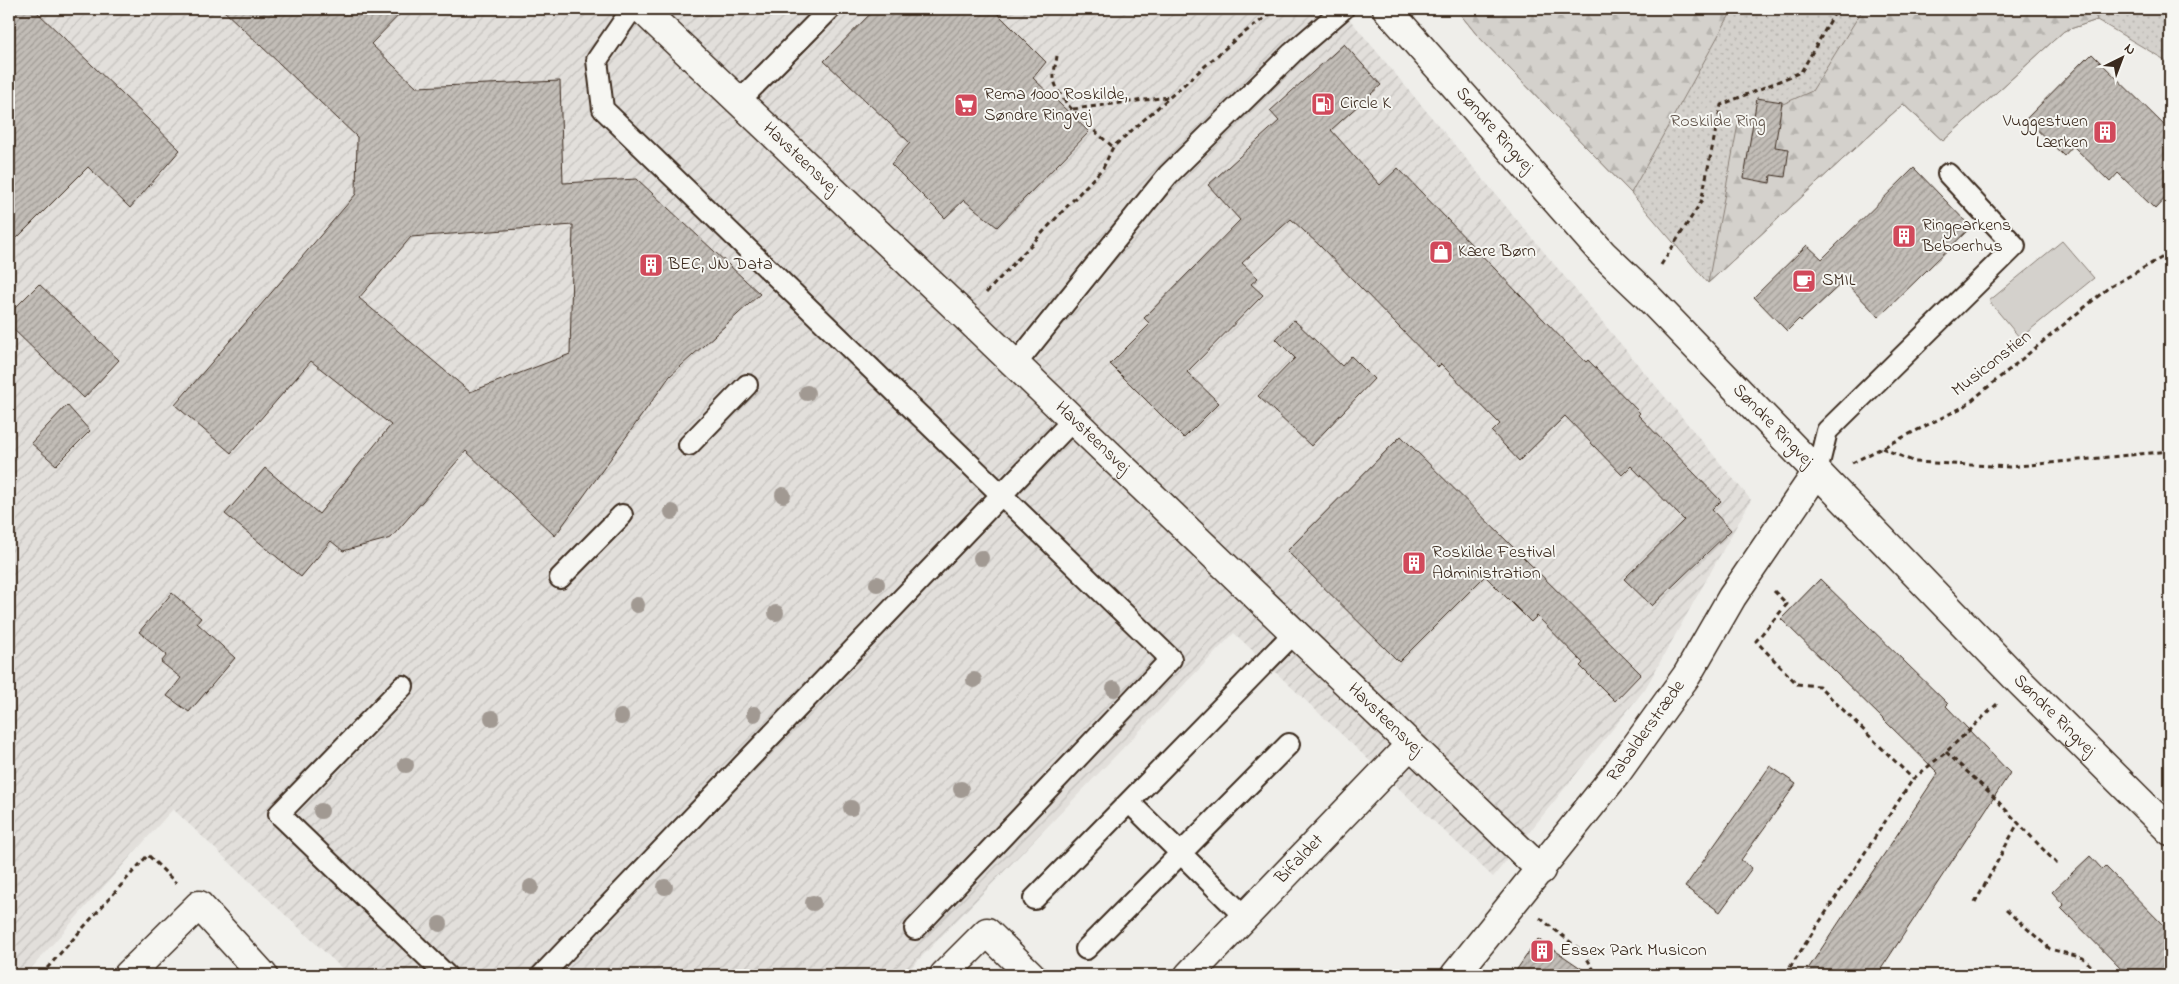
<svg xmlns="http://www.w3.org/2000/svg" width="2179" height="984" font-family="'Indie Flower',sans-serif">
  <defs>
    <pattern id="industrial-furrows" width="10" height="10" patternUnits="userSpaceOnUse" patternTransform="scale(1.25)"><rect width="10" height="10" fill="#e2dfdb"/><path d="M-1 1l2-2M0 10L10 0M9 11l2-2" fill="none" stroke="#c3c0bc"/></pattern>
    <pattern id="grass-dots" width="8" height="8" patternUnits="userSpaceOnUse" patternTransform="scale(1.25)"><rect width="8" height="8" fill="#d4d1cc"/><path d="M2 2h.1M6 6h.1" fill="none" stroke="#b7b4af" stroke-width="1.8" stroke-linecap="round"/></pattern>
    <pattern id="forest-firs" width="22" height="20" patternUnits="userSpaceOnUse" patternTransform="scale(1.25)"><rect width="22" height="20" fill="#d4d1cc"/><path d="M5 1l3.5 6h-7zM16 11l3.5 6h-7z" fill="#b7b4af"/></pattern>
    <pattern id="building-hatch" width="6" height="6" patternUnits="userSpaceOnUse" patternTransform="scale(1.25)"><rect width="6" height="6" fill="#c2bdb7"/><path d="M-1 1l2-2M0 6l6-6M5 7l2-2" fill="none" stroke="#9f9a94"/></pattern>
  </defs>
  <rect width="100%" height="100%" fill="#efeeea"/>
  <filter id="ink" filterUnits="userSpaceOnUse"><feTurbulence type="fractalNoise" baseFrequency=".02" numOctaves="2"/><feDisplacementMap in="SourceGraphic" scale="10" xChannelSelector="R" yChannelSelector="G"/><feConvolveMatrix kernelMatrix="1 2 1 2 8 2 1 2 1" color-interpolation-filters="sRGB"/></filter>
  <g filter="url(#ink)">
    <path fill="url(#industrial-furrows)" d="M9,9h1332l410,491 -106,189 -152,188 -259,-244 -330,342h-555l-176,-166 -148,166h-16z"/>
    <path fill="url(#grass-dots)" stroke="#887e75" d="M1456,9h714v54l-73,-43 -33,11 -121,110 -40,-37 -195,179 -77,-90 -154,-158z"/>
    <path fill="url(#forest-firs)" stroke="#887e75" d="M1456,9h277l-102,184 -154,-158z
      M1863,9h230l4,11 -33,11 -121,110 -40,-37 -195,179 30,-159 74,-33z"/>
    <path fill="#d4d1cc" stroke="#887e75" d="M2062,241l32,37 -74,60 -31,-37z"/>
    <path fill="url(#building-hatch)" stroke="#3b2a1e" fill-rule="evenodd" d="M9,9h25l146,141 -50,58 -42,-41 -79,79z
      M222,9h183l-34,35 45,43 144,-6 3,102 74,-4 123,115 -90,82 -115,160 -89,-85 -75,87 -48,13 -12,-10 -30,36 -76,-63 40,-46 54,46 72,-89 -80,-64 -80,92 -56,-48 181,-211 1,-57zM573,225l-3,129 -100,38 -111,-94 52,-61z
      M875,9h118l53,53 -13,16 56,54 -92,95 -33,-27 -19,18 -54,-54 19,-21 -86,-82z
      M1344,44l37,41 -50,45 49,55 18,-17 170,177 18,17 2,-2 52,53 -2,2 83,86 -9,9 19,20 -79,76 -28,-27 60,-59 -53,-54 -9,9 -57,-59 -46,45 -27,-29 8,-8 -59,-60 -3,3 -119,-122 -28,-26 -49,44 16,15 -7,6 12,11 -76,77 32,31 -35,35 -74,-74 40,-40 -6,-6 96,-98 -32,-35 71,-64 -9,-10z
      M2092,54l78,77v62l-15,16 -37,-36 -8,9 -37,-36 -9,10 -38,-37 60,-61 1,1z
      M1757,98l25,4 -7,45 14,2 -4,28 -14,-2 -1,8 -26,-5z
      M1914,168l57,59 -92,90 -35,-36 -43,40 -2,-2 -12,12 -33,-34 53,-52 15,14z
      M39,284l80,76 -35,38 -75,-73v-11z
      M1294,320l48,46 9,-10 23,23 -63,67 -53,-50 37,-38 -19,-19z
      M67,405l23,26 -34,34 -25,-22z
      M1401,436l240,238 -26,27 -35,-35 3,-3 -46,-47 -6,6 -46,-46 -86,86 -112,-111z
      M1820,579l128,125 -2,2 64,67 -133,202h-73l134,-202 -157,-154z
      M172,593l29,25 -4,5 38,35 -46,54 -22,-16 14,-18 -20,-16 6,-7 -28,-23z
      M1770,766l26,18 -55,76 11,8 -32,44 -35,-25z
      M2090,856l12,13 3,-3 65,66v43h-43l-66,-67 3,-3 -12,-13z
      M1538,939l53,36h-78z"/>
    <g fill="none" stroke-linecap="round" stroke-linejoin="round">
      <g stroke="#3b2a1e" stroke-width="24">
        <path id="lane" d="M632,9l-35,51 6,49 568,550 -256,270
          M739,101l91,-92
          M1015,365l153,-190 124,-122 51,-44
          M689,445l58,-60
          M1817,472l10,-41 188,-185 -67,-72
          M560,578l62,-63
          M403,686l-124,128 167,161
          M1034,899l95,-97
          M1245,917l-116,-115 166,-170
          M1086,949l203,-205
          M542,975l530,-554"/>
      </g>
      <g stroke="#3b2a1e" stroke-width="31">
        <g id="street">
          <path id="s1" d="M642,9l323,307 576,554"/>
          <path d="M128,975l71,-70 64,70"/>
          <path d="M944,975l43,-43 44,43"/>
          <path id="s2" d="M1189,975l221,-230"/>
          <path id="s3" d="M1455,975l161,-201 71,-99 45,-78 85,-125"/>
        </g>
      </g>
      <g stroke="#3b2a1e" stroke-width="31">
        <g id="primary">
          <path id="s4" d="M1387,9l216,245 41,39 376,389 150,149"/>
        </g>
      </g>
      <path stroke="#3b2a1e" stroke-width="3" stroke-dasharray="5 4" stroke-linecap="butt" d="M1057,56c-1,8 -5,19 -2,27 7,23 40,48 58,64
        M1073,109l96,-12
        M1661,265l40,-63 20,-97 80,-33 36,-63
        M986,293l117,-125 10,-21 124,-109 40,-29
        M1882,448l33,14 94,5 161,-16
        M1852,463l113,-57 143,-118 62,-35
        M1774,591l13,13 -31,37 41,43 22,2 94,93
        M1946,752l43,40 68,72
        M1975,903l43,-80
        M2006,910l44,39 33,9 17,17
        M1540,918l43,34 14,23
        M9,975h28
        M41,975l107,-120 28,28
        M1785,975l128,-196 33,-27 51,-48"/>
      <use href="#lane" stroke="#f6f6f2" stroke-width="20"/>
      <use href="#street" stroke="#f6f6f2" stroke-width="28"/>
      <use href="#primary" stroke="#f6f6f2" stroke-width="28"/>
    </g>
    <g fill="#a19992">
      <circle cx="807" cy="393" r="8"/>
      <circle cx="783" cy="495" r="8"/>
      <circle cx="672" cy="512" r="8"/>
      <circle cx="981" cy="558" r="8"/>
      <circle cx="877" cy="584" r="8"/>
      <circle cx="637" cy="605" r="8"/>
      <circle cx="776" cy="613" r="8"/>
      <circle cx="974" cy="680" r="8"/>
      <circle cx="1114" cy="689" r="8"/>
      <circle cx="754" cy="714" r="8"/>
      <circle cx="621" cy="717" r="8"/>
      <circle cx="492" cy="718" r="8"/>
      <circle cx="406" cy="765" r="8"/>
      <circle cx="961" cy="789" r="8"/>
      <circle cx="851" cy="808" r="8"/>
      <circle cx="321" cy="811" r="8"/>
      <circle cx="531" cy="887" r="8"/>
      <circle cx="665" cy="887" r="8"/>
      <circle cx="813" cy="903" r="8"/>
      <circle cx="440" cy="924" r="8"/>
    </g>
  </g>
  <defs>
    <g id="fuel-square" transform="scale(1.25)"><rect x="-9" y="-9" width="18" height="18" rx="4" fill="#d1495b" stroke="#f6f6f2"/><path d="M-5.5-6h7V0h2V4h1.3V-2.5L3-4.5l.8-.8L6-3V5H2.5V1h-1V6h-7ZM-4.2-4.7v3.2H.2V-4.7Z" fill="#fff"/></g>
    <g id="supermarket-square" transform="scale(1.25)"><rect x="-9" y="-9" width="18" height="18" rx="4" fill="#d1495b" stroke="#f6f6f2"/><path d="M-6-5.5h2.5l.6 2H6L4.5 2H-2.5L-4.4-4H-6ZM-1.5 3.2a1.3 1.3 0 1 0 .1 0ZM3 3.2a1.3 1.3 0 1 0 .1 0Z" fill="#fff"/></g>
    <g id="building-square" transform="scale(1.25)"><rect x="-9" y="-9" width="18" height="18" rx="4" fill="#d1495b" stroke="#f6f6f2"/><path d="M-4-6H4V6H1V3H-1V6H-4ZM-2.5-4.3h1.7v1.8h-1.7ZM.8-4.3h1.7v1.8H.8ZM-2.5-1h1.7V.8h-1.7ZM.8-1h1.7V.8H.8Z" fill="#fff"/></g>
    <g id="shop-square" transform="scale(1.25)"><rect x="-9" y="-9" width="18" height="18" rx="4" fill="#d1495b" stroke="#f6f6f2"/><path d="M-5-2.5h2.3a2.7 3.5 0 0 1 5.4 0H5L5.5 6h-11ZM-1.5-2.5h3a1.5 2.3 0 0 0-3 0Z" fill="#fff"/></g>
    <g id="cafe-square" transform="scale(1.25)"><rect x="-9" y="-9" width="18" height="18" rx="4" fill="#d1495b" stroke="#f6f6f2"/><path d="M-5.5-4.5H6V0H3Q3 3.5 0 3.5H-2.5Q-5.5 3.5-5.5 0ZM3-3.2v2h1.7v-2ZM-6 4.5H4V6H-6Z" fill="#fff"/></g>
  </defs>
  <g fill-rule="evenodd">
    <use href="#fuel-square" x="1323" y="104"/>
    <use href="#supermarket-square" x="966" y="105"/>
    <use href="#building-square" x="2105" y="132"/>
    <use href="#building-square" x="1904" y="236"/>
    <use href="#shop-square" x="1441" y="252"/>
    <use href="#building-square" x="651" y="265"/>
    <use href="#cafe-square" x="1804" y="281"/>
    <use href="#building-square" x="1414" y="563"/>
    <use href="#building-square" x="1542" y="951"/>
  </g>
  <g text-anchor="middle" dominant-baseline="central" stroke-width="4" stroke-linejoin="round" paint-order="stroke">
    <g font-size="18" fill="#3b2a1e" stroke="#f6f6f2" text-anchor="start">
      <text x="984" y="95">Rema 1000 Roskilde,<tspan x="984" dy="21">Søndre Ringvej</tspan></text>
      <text x="1340" y="104">Circle K</text>
      <text x="2088" y="122" text-anchor="end">Vuggestuen<tspan x="2088" dy="21">Lærken</tspan></text>
      <text x="1922" y="226">Ringparkens<tspan x="1922" dy="21">Beboerhus</tspan></text>
      <text x="1458" y="252">Kære Børn</text>
      <text x="668" y="265">BEC, JN Data</text>
      <text x="1822" y="281">SMIL</text>
      <text x="1432" y="553">Roskilde Festival<tspan x="1432" dy="21">Administration</tspan></text>
      <text x="1560" y="951">Essex Park Musicon</text>
    </g>
    <g font-size="18" fill="#61544a" stroke="#f6f6f2">
      <text x="1718" y="122">Roskilde Ring</text>
    </g>
    <g font-size="18" fill="#3b2a1e" stroke="#f6f6f2">
      <text stroke="none"><textPath href="#s4" startOffset="162">Søndre Ringvej</textPath></text>
      <text stroke="none"><textPath href="#s1" startOffset="218">Havsteensvej</textPath></text>
      <text transform="translate(1992 364) rotate(-38)">Musiconstien</text>
      <text stroke="none"><textPath href="#s4" startOffset="568">Søndre Ringvej</textPath></text>
      <text stroke="none"><textPath href="#s1" startOffset="622">Havsteensvej</textPath></text>
      <text stroke="none"><textPath href="#s4" startOffset="972">Søndre Ringvej</textPath></text>
      <text stroke="none"><textPath href="#s1" startOffset="1028">Havsteensvej</textPath></text>
      <text stroke="none"><textPath href="#s3" startOffset="310">Rabalderstræde</textPath></text>
      <text stroke="none"><textPath href="#s2" startOffset="160">Bifaldet</textPath></text>
    </g>
  </g>
  <rect width="2179" height="984" fill="none" stroke="#f6f6f2" stroke-width="30"/>
  <rect x="15" y="15" width="2149" height="954" fill="none" stroke="#3b2a1e" stroke-width="2" filter="url(#ink)"/>
  <g transform="translate(2122 58) rotate(42)" stroke="#f6f6f2" stroke-width="4" paint-order="stroke">
  <path d="M0-4L9 19L0 12L-9 19Z" fill="#3b2a1e"/>
  <text y="-8" font-size="14" font-weight="bold" text-anchor="middle" fill="#3b2a1e">N</text>
  </g>
</svg>
